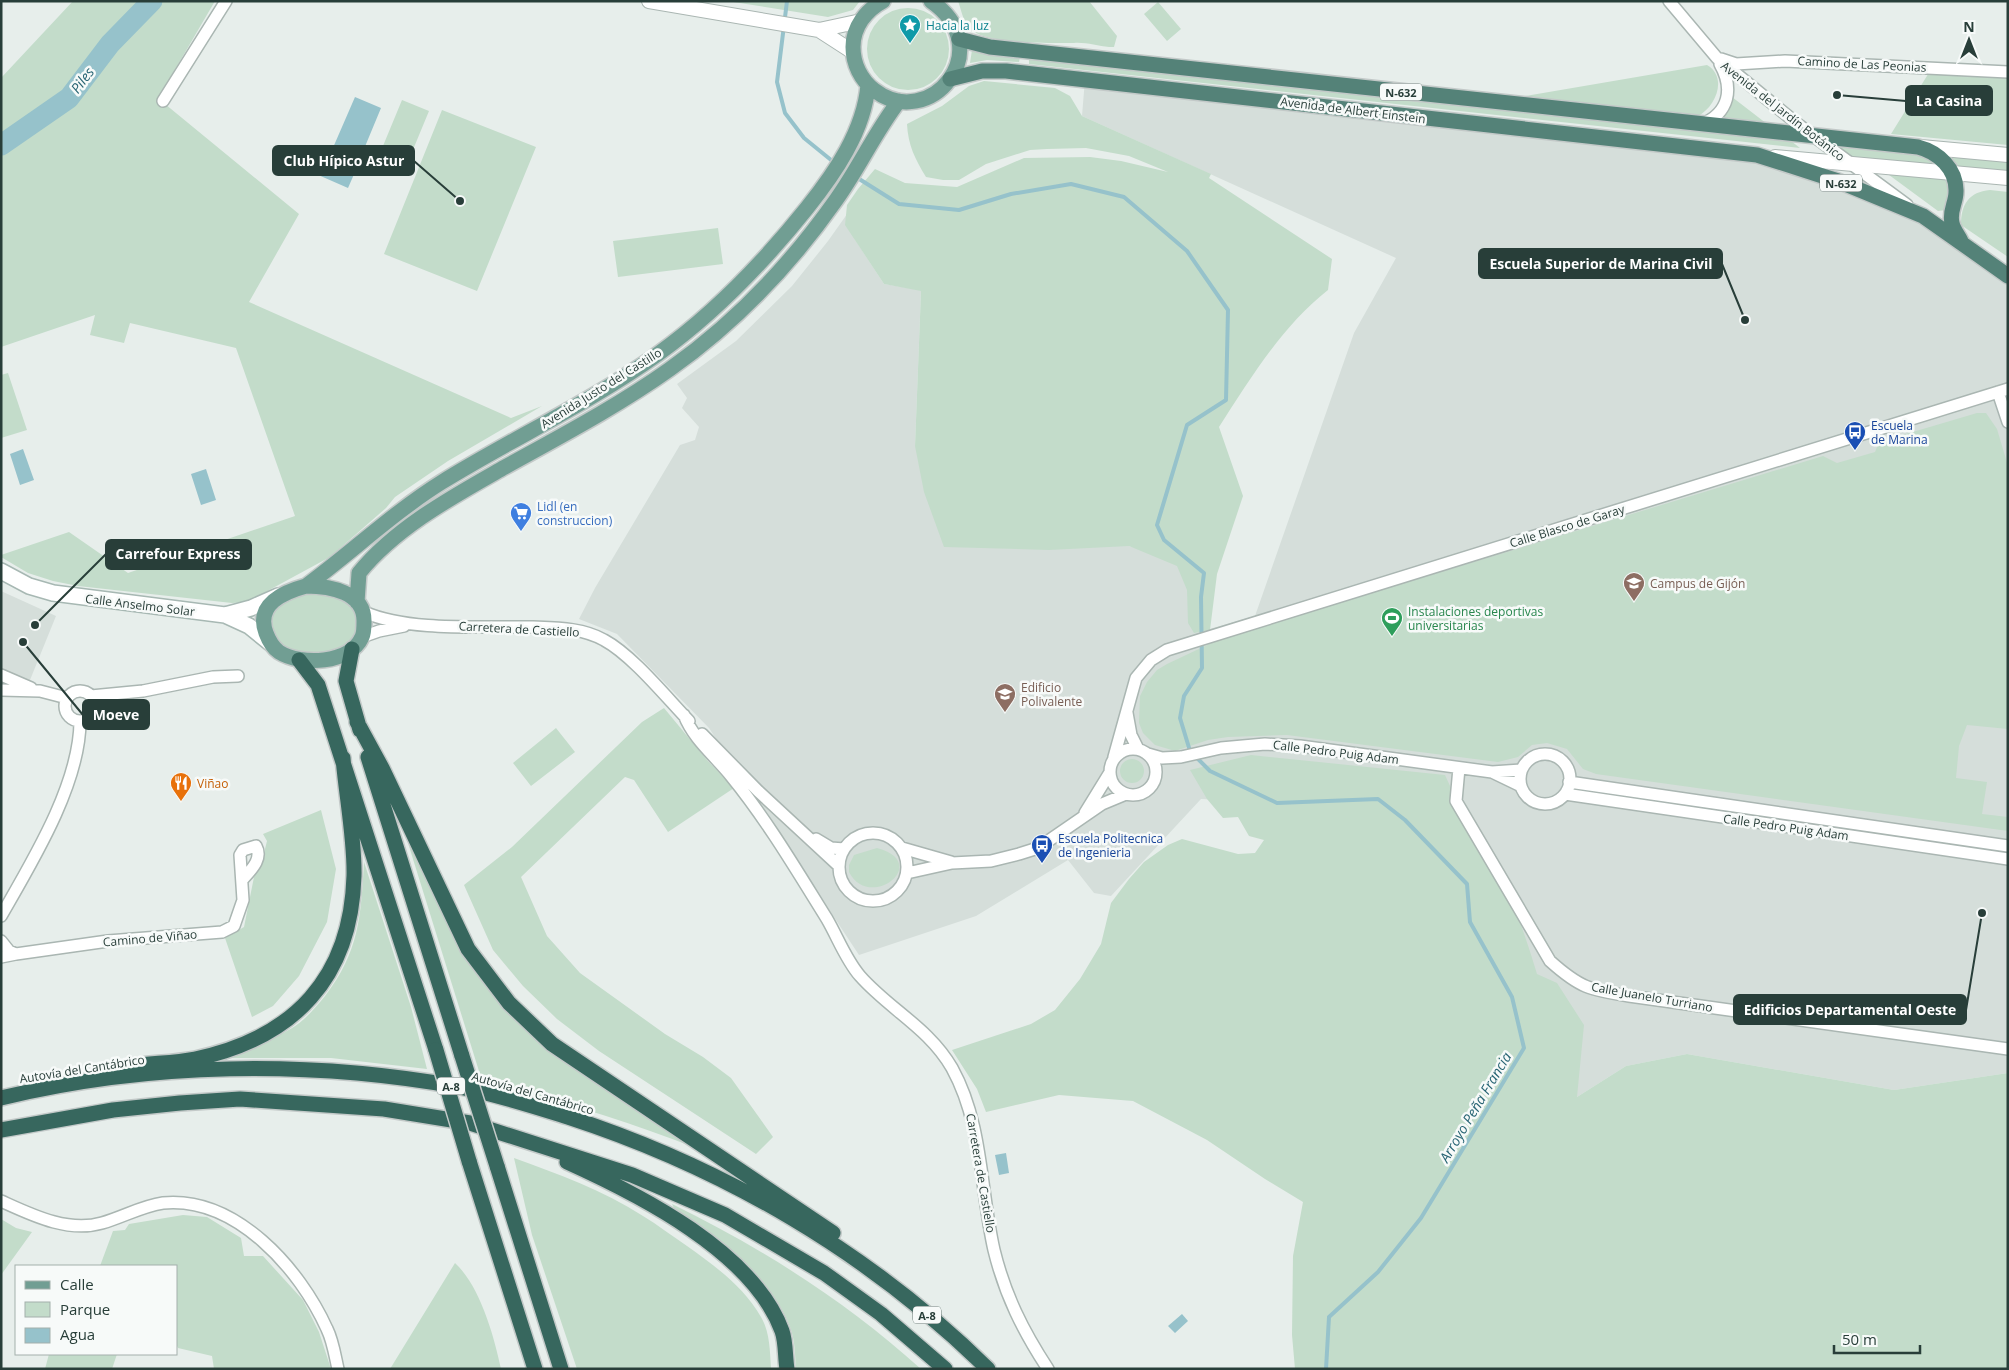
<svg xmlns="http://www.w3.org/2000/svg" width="2009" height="1370" font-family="'Open Sans',sans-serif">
  <rect width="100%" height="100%" fill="#e7eeeb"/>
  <path fill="#d5deda" d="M1085,79l672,76 166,61 85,60v797l-114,17 -207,-36 -61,12 -49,31 -315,-295 -61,-3 -90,97 -17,-3 -26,-33 -92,56 -117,39 -150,-227 -92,-94 -38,-15 16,-31 85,-143 15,-5 4,-13 -17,-19 5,-10 -10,-14 59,-43 56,-55 36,-45 34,-48 -8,45 30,46 37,6 -6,156 214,100 70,20v66l56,-16 99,-283 42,-75 -314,-142z
    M1,591l55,25 -26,64 -19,-5 -10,-6z"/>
  <path fill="#c3dcca" d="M73,1h142l-56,96 6,7 134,110 -50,88 262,116 31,-12 -94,55 -53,36 -9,11 -56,49 -83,45 -15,1 -154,-17 -25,-5 -25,-8 -27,-16v-2l68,-23 59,41 167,-57 -59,-168 -106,-25 -6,20 -34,-8 5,-20 -94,32v-269z
    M727,1h133l-7,9 -25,7z
    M958,1h131l28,35 -3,11h-5c-11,-1 -24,-5 -35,-4 -22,0 -92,2 -106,-16 -5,-7 -7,-18 -10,-26z
    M1158,2l23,27 -14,12 -23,-27z
    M867 49a41 41 0 1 1 82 0a41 41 0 1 1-82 0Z
    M972,50l48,7 -1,5 -32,-2 -17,3z
    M1029,59l762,82 9,7 -771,-84z
    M1707,65c21,12 9,42 -9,51l-178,-19z
    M1930,71l78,5v69l-117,-11z
    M984,81l71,7 15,8 12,20 129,58 -2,4 123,81 -4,31c-46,36 -78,89 -109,137l24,69 -26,78 -7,56 -16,3 -6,-10 -1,-33 -10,-24 -48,-20 -80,4 -105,-3 -20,-55 -9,-46 6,-155 -37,-7 -39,-59 2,-20 11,-16 17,-20 30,14 52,4 67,-29 66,-1 31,4 47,11 -39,-16 -43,-8 -39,1 -17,1 -44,14 -27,16h-16l-17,-3c-11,-18 -18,-32 -19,-53l35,-18 27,-20z
    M1732,97l39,30 -52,-6z
    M402,100l27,11 -24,58 -27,-11z
    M442,110l94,37 -59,144 -93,-37z
    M1813,136l195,19v23l-158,-14z
    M1885,172l65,6 -4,32 -8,1z
    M1990,190l18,2v65l-47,-32c0,-21 8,-33 29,-35z
    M718,228l5,36 -105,13 -5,-36z
    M8,373l19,57 -26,8v-63z
    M1977,413h9l11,16 11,37v263l-41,-4 -8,21 -3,32 31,4 -5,32 26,3v14l-412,-57 -13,-5 -16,-20 -20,-6 -15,2 -14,12 -20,5 -211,-27 -59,2 -20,3 -33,11 -20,-6 -12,-12 -4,-10 1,-27 7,-14 10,-12 10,-6 53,-25 603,-183 14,7 38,-11 4,-10z
    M306,586l51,16 5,35 -35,23 -49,-9 -11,-45z
    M664,708l43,52 27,28 -66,44 -34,-52 -9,-3 -104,100 26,59 33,37 85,61 38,23 28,21 42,59 -17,17 -157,-103 -42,-32 -34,-33 -30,-36 -29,-65 48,-38 130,-125z
    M556,728l19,24 -44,34 -18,-23z
    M1251,755l194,20c15,35 37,67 55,102 16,30 27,64 37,97l20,9 27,42 -7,72 49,-31 61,-12 207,36 114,-17v296h-713l-3,-34 1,-79 10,-54 -38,-23 -58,-39 -74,-39 -74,-6 -73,17 -9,-23 -25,-39 79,-26 24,-14 25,-31 21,-35 10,-41 18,-24 15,-17 24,-17 14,-6 56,15 17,-1 9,-13 -15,-4 -11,-19 -15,1 -16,-19 -17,-29z
    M1120 771a12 12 0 1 1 24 0a12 12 0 1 1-24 0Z
    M321,810l15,59 -9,53 -28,54 -26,30 -21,11 -27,-79 19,-11 10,-50 7,-12 6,-24 -4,-7z
    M408,843l55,110 91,99 84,59 60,38c-71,-28 -141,-50 -215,-65z
    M877,848c56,15 -8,64 -28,24v-7l5,-10z
    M364,862l47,145 16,62 -96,-11h-102c21,-10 43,-18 63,-30 12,-7 24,-21 33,-32 34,-44 36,-80 39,-134z
    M514,1158c44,16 89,32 129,58 15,9 29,20 44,30 28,20 56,40 74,71 9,15 9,35 10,52h-194l-45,-134z
    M672,1204c90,44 175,98 249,165h-125c-1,-14 -1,-30 -6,-42 -21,-53 -70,-86 -115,-117z
    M183,1215l24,2 34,21 3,18h19l40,44 16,32 12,37h-117l-2,-13 -34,-8 -2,-4v-78h-76l13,-35 12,-1 4,-6z
    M1,1219l15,9 16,4 -31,43z
    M455,1263c25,23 39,73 46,106h-111z
    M49,1354h68l-5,15h-67z"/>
  <path fill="#96c2cb" d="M355,97l26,11 -22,53 -27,-11z
    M323,158l32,14 -7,16 -32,-14z
    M23,449l11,31 -14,5 -10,-31z
    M206,469l10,31 -15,5 -10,-31z
    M1006,1153l3,20 -10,2 -4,-20z
    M1182,1314l6,7 -13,12 -7,-7z"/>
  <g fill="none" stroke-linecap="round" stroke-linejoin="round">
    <path stroke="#96c2cb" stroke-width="4" d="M787,1l-10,81 8,31 19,25 32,26
      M856,177l43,27 60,6 52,-16 60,-10 53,13 63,54 41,59 -2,90 -39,25 -30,100 7,15 40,33 -3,24 1,71 -18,28 -4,22 10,33 20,20 67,32 101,-4 27,21 62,64 3,38 42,75 12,51 -103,170 -43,54 -49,45 -3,52"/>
    <path stroke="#96c2cb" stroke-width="21" d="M1,145l68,-47 41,-54 42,-43"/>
    <g stroke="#aab6b2" stroke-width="14">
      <path id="minor" d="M1669,1l48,57 83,68 107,79
        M1721,59l15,5 49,-3 223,11
        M163,101l63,-100
        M1702,124c27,-11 32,-35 18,-60
        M1998,392l10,30
        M364,612c45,20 119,14 169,15 24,1 50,1 71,13 28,15 62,57 85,81
        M362,637l17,-6 25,-5
        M1,675l30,13
        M1,690l39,1 27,7
        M65 706a15 15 0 1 1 30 0a15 15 0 1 1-30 0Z
        M91,696l52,-5 70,-14 25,-1
        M1127,713l4,22 7,14
        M684,715c10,25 30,40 47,61 36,44 66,95 96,143 11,19 19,41 33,57 29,33 69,52 92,92 31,56 28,121 42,182 11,45 29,81 54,119
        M702,734l56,57 81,75
        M1110 772a23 23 0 1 1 46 0a23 23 0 1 1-46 0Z
        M1148,754l14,4 19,-1 40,-9 44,-4 35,2 192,26 29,-2
        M1520 779a25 25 0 1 1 50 0a25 25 0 1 1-50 0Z
        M1114,757l22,-79 15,-18 16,-10 841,-261
        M1459,768l-3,33 94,160c30,27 40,29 79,35l379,53
        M1492,772l29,14
        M1569,782l439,64
        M1565,794l443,65
        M1085,813l24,-39
        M839 867a34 34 0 1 1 68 0a34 34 0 1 1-68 0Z
        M816,839l15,9 13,1
        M902,848l49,14
        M907,873l45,-10 39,-2 28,-7 19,-6 64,-44 24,-10
        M1,916c31,-54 79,-132 79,-195
        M1,941l8,10 7,3 -15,3
        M16,954l92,-13 114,-9 12,-6 9,-26 -3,-45 3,-5 13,-4c7,13 -5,24 -13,33
        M1,1201c31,14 67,32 101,22 21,-6 40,-17 61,-20 73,-7 137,66 164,126 6,12 8,27 11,40"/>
    </g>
    <g stroke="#aab6b2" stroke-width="16">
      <path id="tertiary" d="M649,1l170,29 34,22
        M819,30l42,-9
        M1921,147l87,8
        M1775,157l233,21"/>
    </g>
    <g stroke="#a7b8b3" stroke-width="18">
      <path id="secondary" d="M1,571l28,15 24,7 172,22 24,11 21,17
        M225,615l26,-7 27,-12"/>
    </g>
    <g stroke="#c3c9c8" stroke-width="18">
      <path id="primary" d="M883,1c-17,9 -30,26 -30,46 0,17 8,33 21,43 56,43 126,-41 57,-89
        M306,586c46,-34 88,-74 136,-104 71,-44 148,-79 216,-128 57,-41 105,-91 149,-146 28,-35 57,-77 61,-123
        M306,586c24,0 59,6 58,36 0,4 0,11 -2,15 -12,27 -61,29 -83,15 -7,-5 -10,-11 -13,-19 -11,-29 18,-41 40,-47z
        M357,602l2,-29c37,-46 95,-77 146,-106 56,-31 113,-61 165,-98 65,-46 121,-105 166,-169 23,-32 39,-68 63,-99"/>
    </g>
    <g stroke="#c3c9c8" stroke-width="18">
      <path id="trunk" d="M959,39l31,8 928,100c20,5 39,22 38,45 0,11 -7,19 -4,31 1,6 6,12 9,18
        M950,79l32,-8h24l751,84 81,26 85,35 85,60"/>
    </g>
    <g stroke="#c3c9c8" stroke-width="18">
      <path id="motorway" d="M352,649l-6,32 14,49
        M299,660l19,25 118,365
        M357,722l25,46 86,181 41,54 43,41 281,189
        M368,757l94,299
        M131,1066c21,-3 43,-3 64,-7 99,-21 156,-81 159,-183 1,-35 -8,-82 -11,-118
        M1,1098c149,-36 308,-38 459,-11 36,7 73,19 108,30 157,51 302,136 420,252
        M1,1130l112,-20 67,-7 60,-4 144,10 86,14 162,52 93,40 99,58 57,41 64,55
        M469,1161l66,208
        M567,1162c73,33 186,90 215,169 4,11 3,26 5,38
        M497,1166l64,203"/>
    </g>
    <use href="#minor" stroke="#fff" stroke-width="11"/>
    <use href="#tertiary" stroke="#fff" stroke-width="14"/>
    <use href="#secondary" stroke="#fff" stroke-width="15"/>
    <use href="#primary" stroke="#719e93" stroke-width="15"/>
    <use href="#trunk" stroke="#548278" stroke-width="15"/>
    <use href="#motorway" stroke="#37675e" stroke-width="15"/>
    <g stroke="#c3c9c8" stroke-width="18" stroke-linecap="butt">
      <path id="motorway-bridge" d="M436,1050l33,111
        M462,1056l35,110"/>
    </g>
    <use href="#motorway-bridge" stroke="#37675e" stroke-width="15"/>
  </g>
  <defs>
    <g id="sight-pin" transform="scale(1.125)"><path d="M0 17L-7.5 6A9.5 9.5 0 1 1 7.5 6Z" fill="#0f9aa8" stroke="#f7faf9"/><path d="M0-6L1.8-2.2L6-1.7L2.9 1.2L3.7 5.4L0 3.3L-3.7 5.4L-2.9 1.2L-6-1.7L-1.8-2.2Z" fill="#fff"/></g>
    <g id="bus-pin" transform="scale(1.125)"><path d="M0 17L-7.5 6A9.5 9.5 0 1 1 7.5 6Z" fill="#1a4fb4" stroke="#f7faf9"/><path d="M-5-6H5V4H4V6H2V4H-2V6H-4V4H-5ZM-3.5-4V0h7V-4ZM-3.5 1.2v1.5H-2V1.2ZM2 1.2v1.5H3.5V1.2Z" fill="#fff"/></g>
    <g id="supermarket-pin" transform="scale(1.125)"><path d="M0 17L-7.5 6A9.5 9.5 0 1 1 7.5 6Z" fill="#3f7fe0" stroke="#f7faf9"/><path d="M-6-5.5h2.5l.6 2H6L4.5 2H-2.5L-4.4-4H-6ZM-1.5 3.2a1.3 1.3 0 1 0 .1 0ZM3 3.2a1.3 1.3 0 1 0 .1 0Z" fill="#fff"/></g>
    <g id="university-pin" transform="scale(1.125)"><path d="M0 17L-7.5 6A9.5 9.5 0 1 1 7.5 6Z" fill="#8d6e63" stroke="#f7faf9"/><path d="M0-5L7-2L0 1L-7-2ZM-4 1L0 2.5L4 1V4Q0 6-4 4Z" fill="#fff"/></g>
    <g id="stadium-pin" transform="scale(1.125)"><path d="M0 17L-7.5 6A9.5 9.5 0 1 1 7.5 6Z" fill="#2e9e5b" stroke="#f7faf9"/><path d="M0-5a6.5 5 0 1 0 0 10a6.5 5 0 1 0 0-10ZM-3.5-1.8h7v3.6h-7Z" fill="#fff"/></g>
    <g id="restaurant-pin" transform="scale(1.125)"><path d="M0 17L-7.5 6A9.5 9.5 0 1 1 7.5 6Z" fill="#e8710a" stroke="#f7faf9"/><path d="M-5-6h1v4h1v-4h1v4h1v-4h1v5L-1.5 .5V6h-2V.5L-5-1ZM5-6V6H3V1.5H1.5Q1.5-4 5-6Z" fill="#fff"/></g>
  </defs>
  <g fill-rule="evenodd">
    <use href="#sight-pin" x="910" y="25"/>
    <use href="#bus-pin" x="1855" y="432"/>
    <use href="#supermarket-pin" x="521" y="513"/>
    <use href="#university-pin" x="1634" y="583"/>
    <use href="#stadium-pin" x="1392" y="618"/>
    <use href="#university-pin" x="1005" y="694"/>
    <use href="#restaurant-pin" x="181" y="783"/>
    <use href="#bus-pin" x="1042" y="845"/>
  </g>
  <g text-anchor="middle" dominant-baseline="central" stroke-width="5" stroke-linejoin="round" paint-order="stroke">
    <g fill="#f7faf9" stroke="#667673" stroke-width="1">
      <rect x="1380" y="83.5" width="42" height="17" rx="4"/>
      <rect x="1820" y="174.5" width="42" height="17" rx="4"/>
      <rect x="437" y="1077.5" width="28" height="17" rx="4"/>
      <rect x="913" y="1306.5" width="28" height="17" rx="4"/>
    </g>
    <g font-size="11" font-weight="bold" fill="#283e39">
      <text x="1401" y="92">N-632</text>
      <text x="1841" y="183">N-632</text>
      <text x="451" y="1086">A-8</text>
      <text x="927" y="1315">A-8</text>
    </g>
    <g font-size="12" fill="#0d838f" stroke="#f7faf9" text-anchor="start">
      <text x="926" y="25">Hacia la luz</text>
    </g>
    <g font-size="12" fill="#283e39" stroke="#f7faf9">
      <text transform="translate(1862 64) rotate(3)">Camino de Las Peonias</text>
      <text transform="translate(1353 110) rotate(7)">Avenida de Albert Einstein</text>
      <text transform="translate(1783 111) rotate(38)">Avenida del Jardín Botánico</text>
      <text transform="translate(601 388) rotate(-32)">Avenida Justo del Castillo</text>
      <text transform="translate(1567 526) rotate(-17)">Calle Blasco de Garay</text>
      <text transform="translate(140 605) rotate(7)">Calle Anselmo Solar</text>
      <text transform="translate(519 629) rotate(3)">Carretera de Castiello</text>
      <text transform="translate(1336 752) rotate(7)">Calle Pedro Puig Adam</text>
      <text transform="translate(1786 827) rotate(8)">Calle Pedro Puig Adam</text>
      <text transform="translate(150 938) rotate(-5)">Camino de Viñao</text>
      <text transform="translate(1652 997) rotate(10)">Calle Juanelo Turriano</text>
      <text transform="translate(82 1069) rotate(-9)">Autovía del Cantábrico</text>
      <text transform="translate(533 1093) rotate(16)">Autovía del Cantábrico</text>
      <text transform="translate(981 1173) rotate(80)">Carretera de Castiello</text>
    </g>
    <g font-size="12" fill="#164399" stroke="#f7faf9" text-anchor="start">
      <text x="1871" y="425">Escuela<tspan x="1871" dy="14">de Marina</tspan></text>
      <text x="1058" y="838">Escuela Politecnica<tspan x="1058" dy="14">de Ingenieria</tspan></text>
    </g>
    <g font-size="12" fill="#366cbe" stroke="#f7faf9" text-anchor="start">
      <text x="537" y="506">Lidl (en<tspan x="537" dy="14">construccion)</tspan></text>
    </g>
    <g font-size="12" fill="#785e54" stroke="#f7faf9" text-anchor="start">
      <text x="1650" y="583">Campus de Gijón</text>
      <text x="1021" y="687">Edificio<tspan x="1021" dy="14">Polivalente</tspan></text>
    </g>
    <g font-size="12" fill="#27864d" stroke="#f7faf9" text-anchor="start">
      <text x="1408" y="611">Instalaciones deportivas<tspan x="1408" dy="14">universitarias</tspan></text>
    </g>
    <g font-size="12" fill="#c56008" stroke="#f7faf9" text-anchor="start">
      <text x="197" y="783">Viñao</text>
    </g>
    <g font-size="14" font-style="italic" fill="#286574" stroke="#f7faf9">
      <text transform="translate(82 80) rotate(-53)">Piles</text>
      <text transform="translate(1475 1107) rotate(-59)">Arroyo Peña Francia</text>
    </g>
  </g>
  <path fill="none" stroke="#283e39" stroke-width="2" d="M1837 95L1906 101M460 201L414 161M1745 320L1722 264M35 625L106 554M23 642L83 715M1982 913L1966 1010"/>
  <g fill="#283e39" stroke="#f7faf9" stroke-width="2">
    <circle cx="1837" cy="95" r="5"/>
    <circle cx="460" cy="201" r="5"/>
    <circle cx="1745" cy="320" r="5"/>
    <circle cx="35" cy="625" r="5"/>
    <circle cx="23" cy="642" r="5"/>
    <circle cx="1982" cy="913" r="5"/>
  </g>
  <g fill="#283e39" stroke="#283e39" stroke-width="2">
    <rect x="1906" y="86" width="86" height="29" rx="5"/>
    <rect x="273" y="146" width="141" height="29" rx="5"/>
    <rect x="1479" y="249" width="243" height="29" rx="5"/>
    <rect x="106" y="540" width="145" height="29" rx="5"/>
    <rect x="83" y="700" width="66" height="29" rx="5"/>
    <rect x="1734" y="995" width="232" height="29" rx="5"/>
  </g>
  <g font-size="14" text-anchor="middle" font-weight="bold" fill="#fff">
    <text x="1949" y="106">La Casina</text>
    <text x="344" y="166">Club Hípico Astur</text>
    <text x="1601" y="269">Escuela Superior de Marina Civil</text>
    <text x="178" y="559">Carrefour Express</text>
    <text x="116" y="720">Moeve</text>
    <text x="1850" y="1015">Edificios Departamental Oeste</text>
  </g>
  <rect width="2009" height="1370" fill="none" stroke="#283e39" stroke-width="5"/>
  <rect x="15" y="1265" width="162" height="90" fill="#f7faf9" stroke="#a4afac"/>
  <rect x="25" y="1281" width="25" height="8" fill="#719e93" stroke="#a4afac"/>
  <text x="60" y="1290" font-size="15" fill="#283e39">Calle</text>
  <rect x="25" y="1302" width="25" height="15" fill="#c3dcca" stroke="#a4afac"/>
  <text x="60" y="1315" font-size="15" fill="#283e39">Parque</text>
  <rect x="25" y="1328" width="25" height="15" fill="#96c2cb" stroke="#a4afac"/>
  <text x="60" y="1340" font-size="15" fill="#283e39">Agua</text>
  <g transform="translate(1969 40)" stroke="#f7faf9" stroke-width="4" paint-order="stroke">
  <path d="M0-4L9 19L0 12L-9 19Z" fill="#283e39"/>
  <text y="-8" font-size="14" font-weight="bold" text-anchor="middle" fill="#283e39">N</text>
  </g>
  <path d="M1834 1345v8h86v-8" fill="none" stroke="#283e39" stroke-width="2.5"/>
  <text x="1842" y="1345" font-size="15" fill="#283e39" stroke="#f7faf9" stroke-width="4" paint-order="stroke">50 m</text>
</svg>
